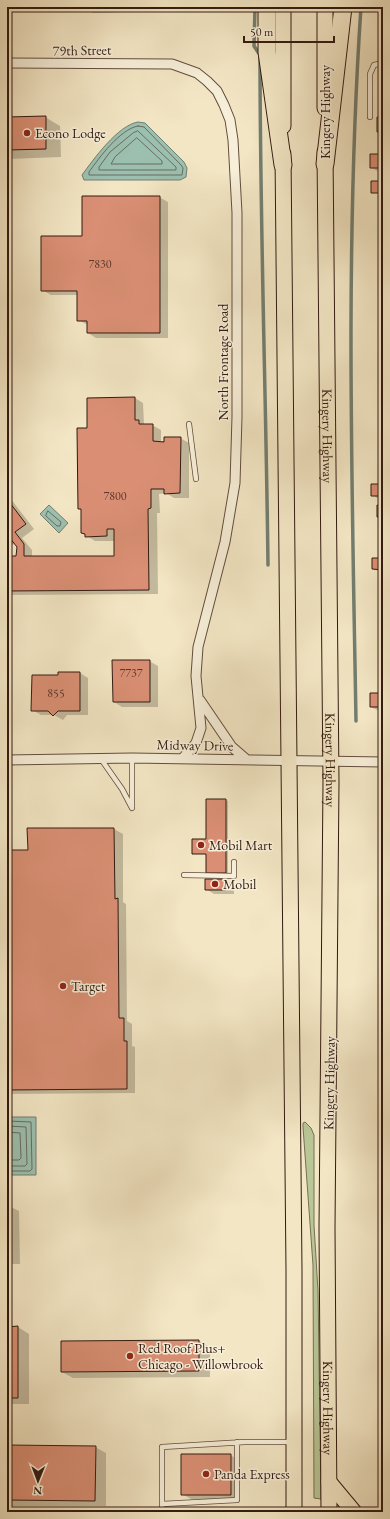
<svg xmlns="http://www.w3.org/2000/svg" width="390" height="1519" font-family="'EB Garamond',serif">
  <rect width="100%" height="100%" fill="#f3e6c4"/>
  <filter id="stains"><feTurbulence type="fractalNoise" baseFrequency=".005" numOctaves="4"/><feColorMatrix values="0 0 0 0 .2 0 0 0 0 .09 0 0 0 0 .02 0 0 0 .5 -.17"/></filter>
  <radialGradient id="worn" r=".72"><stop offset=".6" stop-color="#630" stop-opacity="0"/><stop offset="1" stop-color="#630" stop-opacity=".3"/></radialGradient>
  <path fill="#b9c696" stroke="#767054" d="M305,1122l6,6 3,7v90l4,66 3,208 -7,-1 -1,-233 -10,-138v-4z"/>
  <path fill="#9cc0b0" stroke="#727e70" d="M138,122l7,1 39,39 3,6 -1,9 -6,3h-96l-2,-5c11,-15 36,-50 56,-53z
    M49,505l19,18 -9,10 -19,-19z
    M7,1117h29v58h-29z"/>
  <path fill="#0003" d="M83,7h39v5l-29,1z
    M45,117l15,9 1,31 -54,2v-41z
    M383,155v16h-6l-6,-4z
    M159,197l9,5v136h-72l-8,-5v-8l-10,-5v-25h-27l-9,-5 41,-53z
    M135,398l8,5 1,21 8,1 9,5v12l19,-4 9,5v55h-15l-8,-5 -7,1 1,19h-3l1,81 -151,1v-38h10l1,-11 -3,-3 -8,6v-55l27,35 -12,9 10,12v7h83v-16h-20l-13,-8v-23l-3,-2 9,-79z
    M383,485v14l-6,-1 -5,-3z
    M383,559v13l-10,-3z
    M149,661l9,5v41h-36l-8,-5z
    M80,673l8,5v37h-21l-4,5 -9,-5h-13l-9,-5 27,-34z
    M383,694v17h-4l-8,-4z
    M226,800l2,1v73h-18l-3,-2v-18l-14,-1 14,-13z
    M28,829h86l9,5v68l3,2 1,117 5,3v22l3,1v46l-128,1v-236l22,-7z
    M206,880h19l9,5v9h-20l-8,-5z
    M7,1205l12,6 1,53h-13z
    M18,1327l11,7v70h-22v-76z
    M199,1341l11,6v30l-137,1 -11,-6z
    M7,1446l88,1 11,6v53h-99z
    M230,1455l9,5v39h-48l-9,-5z"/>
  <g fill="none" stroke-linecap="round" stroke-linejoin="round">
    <path stroke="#676d60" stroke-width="1" d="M138,126l6,1 37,38 2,3 -1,7h-93v-3c10,-14 31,-43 49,-46z
      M138,131l38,36v3h-77v-3l11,-15 23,-19z
      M137,138l25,23v3h-51l4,-7z
      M48,511l13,11 -1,4h-3l-11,-10z
      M7,1121l24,1 1,47 -2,2h-23
      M7,1126l19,1 1,37 -2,2h-18
      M7,1132l13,1 1,25 -2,2h-12"/>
    <path stroke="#727e70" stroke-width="3.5" d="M255,7l-1,39 6,9c0,170 6,340 8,510
      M356,721c-4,-238 -11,-477 5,-714"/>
  </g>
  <path fill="#da8f74" stroke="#321a11" d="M46,116v33l-39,1v-33z
    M377,117h6v15h-6z
    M370,154h13v14h-13z
    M371,181h12v12h-12z
    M82,196h78v137h-73v-12h-10v-30h-36v-55h41z
    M135,397v23h4v4h14v17l11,1v-5h17l-1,56 -16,1v-5h-13v19l-3,1 1,81 -142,1v-35h9l1,-9 -8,-10 -2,1v-39l19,25 -11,8 9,12v12h90v-27h-7v7l-22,1v-3l-4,-1v-24h-3l-1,-81h10v-30z
    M371,484h12v12h-12z
    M377,505l6,1v11h-6z
    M372,558h11v12l-11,-1z
    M112,660h38v42h-37z
    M58,672h22v39h-22l-5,5 -5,-5h-17l1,-36h26z
    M370,693h13v14h-13z
    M206,799h20v74h-20v-19h-14v-15h14z
    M379,813h4v25h-4z
    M27,828h87l1,71 3,-1 1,120h5v23h3v48l-120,1v-240h21z
    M205,879h20l1,11h-21z
    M7,1204h2v54h-2z
    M18,1326v72h-11v-71z
    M199,1340v31l-138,1v-31z
    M7,1445l89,1 -1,55 -88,-1z
    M181,1454h50v41h-50z"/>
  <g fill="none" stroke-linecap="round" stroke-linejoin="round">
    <g stroke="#624d3e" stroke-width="6">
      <path id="service" d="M370,117v-43l4,-9 9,-2
        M189,424l7,55
        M101,759l21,30 10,19
        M132,807v-49
        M184,875l50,1v-14
        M162,1504l75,-4v-58
        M162,1512v-65l83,-5h46"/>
    </g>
    <g stroke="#624d3e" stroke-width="11">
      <path id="minor" d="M7,63l165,1 25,9 10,8 10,10 7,14 6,15 3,20 4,73v204l-2,66 -10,59 -27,105 -2,29 5,52 -5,15 -14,16
        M200,700l32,47 15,13
        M7,760l125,-2 251,4"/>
    </g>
    <g stroke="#321a11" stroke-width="17">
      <g id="trunk">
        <path d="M325,7v101"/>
        <path d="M283,126v-119"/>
        <path id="s1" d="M325,152l6,630 -4,446 2,284"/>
        <path d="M283,154l11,1116v242"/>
        <path d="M329,1482l25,30"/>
      </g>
    </g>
    <g stroke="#321a11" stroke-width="19">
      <path id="motorway" d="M267,7v45l16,113
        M325,164l18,-157"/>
    </g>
    <use href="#service" stroke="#f7efd9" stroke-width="4.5"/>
    <use href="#minor" stroke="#f7efd9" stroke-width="9"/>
    <use href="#trunk" stroke="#f3e6c4" stroke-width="15"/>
    <use href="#motorway" stroke="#f3e6c4" stroke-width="17"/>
  </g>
  <g fill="#8f2418" stroke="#f7efd9" stroke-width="1.5">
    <circle cx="27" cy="133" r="4"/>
    <circle cx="201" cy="845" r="4"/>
    <circle cx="215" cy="884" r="4"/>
    <circle cx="63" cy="986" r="4"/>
    <circle cx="130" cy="1356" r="4"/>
    <circle cx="206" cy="1474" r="4"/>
  </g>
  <g text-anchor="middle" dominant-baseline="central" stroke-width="3" stroke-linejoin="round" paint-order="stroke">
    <g font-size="12" fill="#5c372a">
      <text x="100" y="264">7830</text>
      <text x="115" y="496">7800</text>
      <text x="131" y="673">7737</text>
      <text x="56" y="693">855</text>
    </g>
    <g font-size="14" fill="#321a11" stroke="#f7efd9">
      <text transform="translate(82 50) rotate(-1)">79th Street</text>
      <text transform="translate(325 112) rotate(-90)">Kingery Highway</text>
      <text transform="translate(223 362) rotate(-90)">North Frontage Road</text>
      <text stroke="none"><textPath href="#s1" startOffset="284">Kingery Highway</textPath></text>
      <text transform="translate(195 745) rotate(1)">Midway Drive</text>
      <text stroke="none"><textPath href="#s1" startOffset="608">Kingery Highway</textPath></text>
      <text transform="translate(329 1083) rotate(-89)">Kingery Highway</text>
      <text stroke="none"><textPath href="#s1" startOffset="1256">Kingery Highway</textPath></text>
    </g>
    <g font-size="14" fill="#321a11" stroke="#f7efd9" text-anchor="start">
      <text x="35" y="133">Econo Lodge</text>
      <text x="209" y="845">Mobil Mart</text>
      <text x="223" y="884">Mobil</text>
      <text x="71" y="986">Target</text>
      <text x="138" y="1348">Red Roof Plus+<tspan x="138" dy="16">Chicago - Willowbrook</tspan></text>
      <text x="214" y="1474">Panda Express</text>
    </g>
  </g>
  <rect width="390" height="1519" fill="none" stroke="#f3e6c4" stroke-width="24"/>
  <rect x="8" y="8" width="374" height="1503" fill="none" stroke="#321a11" stroke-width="2"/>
  <rect x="12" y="12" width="366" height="1495" fill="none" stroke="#321a11"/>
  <g transform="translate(38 1481) rotate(181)" stroke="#f7efd9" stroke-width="3" paint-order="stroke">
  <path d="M0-3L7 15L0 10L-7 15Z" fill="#321a11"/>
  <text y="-6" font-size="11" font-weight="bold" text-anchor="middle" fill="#321a11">N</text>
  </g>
  <path d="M244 36v6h90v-6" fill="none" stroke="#321a11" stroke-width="2"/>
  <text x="250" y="36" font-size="12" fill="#321a11" stroke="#f7efd9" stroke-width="3" paint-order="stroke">50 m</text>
  <rect width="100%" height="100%" filter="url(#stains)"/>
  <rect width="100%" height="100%" fill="url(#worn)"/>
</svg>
